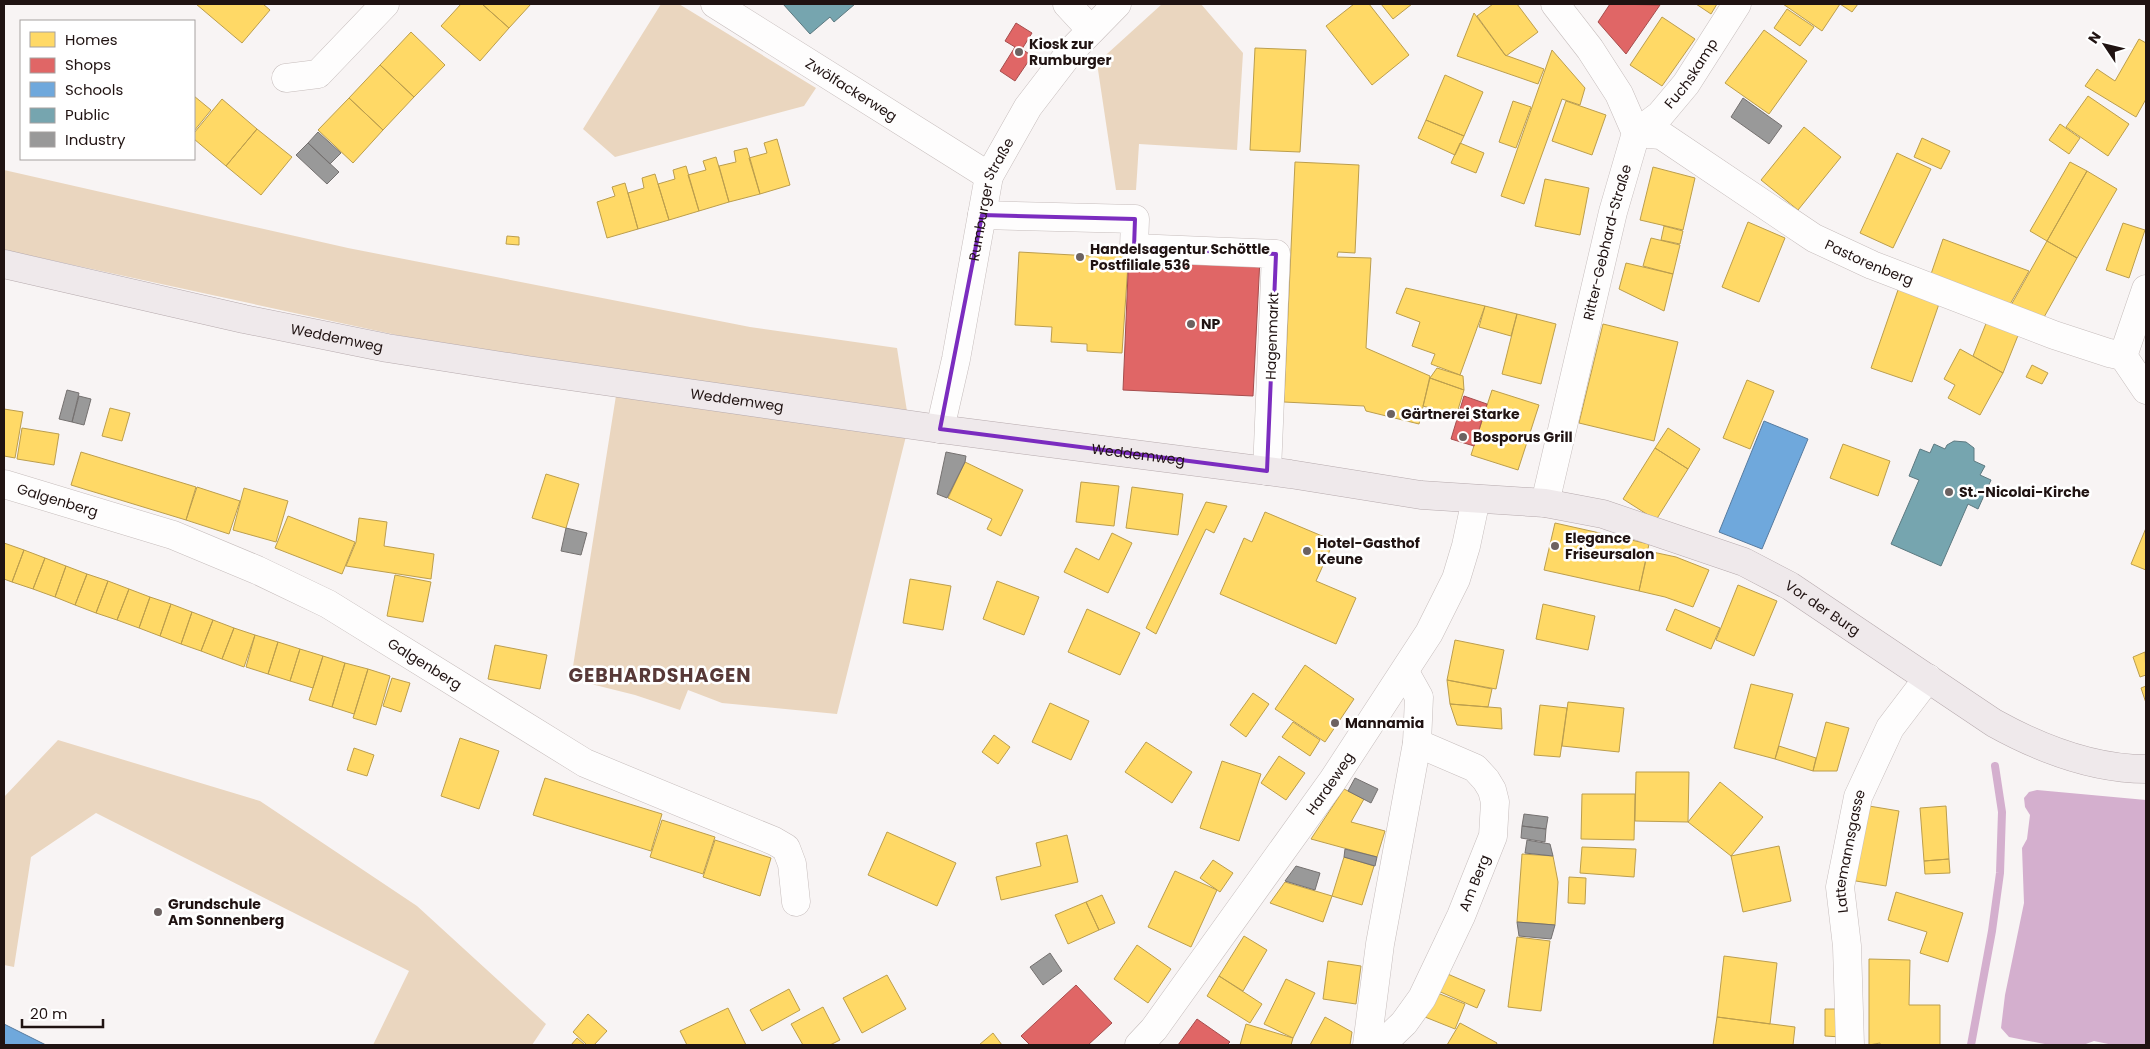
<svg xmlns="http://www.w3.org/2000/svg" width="2150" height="1049" font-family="Poppins,sans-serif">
  <rect width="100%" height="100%" fill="#f8f4f4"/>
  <path fill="#ead6bf" d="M661,4h18l137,84 -12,18 -189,51 -32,-28z
    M1162,4h39l42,49 -6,97 -98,-6 -3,46h-20l-19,-127z
    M4,170l344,78 402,79 147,21 12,76 -72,290 -115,-11 -34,-13 -8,20 -45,-15 -64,-16 47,-296 -614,-133z
    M58,740l202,61 157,105 129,118 -14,21h-159l36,-74 -313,-158 -65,44 -17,110 -10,-2v-168z"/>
  <path fill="#d4afce" d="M2037,790l109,10v245h-33l-19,-4 -11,4h-33l-41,-8 -8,-9 4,-33 19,-92 -2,-55 5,-9 3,-24 -5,-8 -1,-9 5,-6z"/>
  <path fill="#ffd966" stroke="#bc9e4d" d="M196,4h67l7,6 -28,33z
    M461,4h21l27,24 -29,33 -39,-35z
    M482,4h49l-22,24z
    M1354,4h15l40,51 -37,30 -46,-59z
    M1381,4h31l-19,15z
    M1493,4h24l21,28 -32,24 -29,-40z
    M1696,4h21l-6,10z
    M1783,4h75l-6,8 -12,-8 -18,27z
    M1787,9l27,18 -14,19 -26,-18z
    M1474,13l31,42 39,14 -6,15 -81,-28z
    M1662,17l33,22 -33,47 -32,-21z
    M1764,30l43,31 -38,53 -44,-31z
    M411,32l34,33 -31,32 -34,-32z
    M2139,39l7,4v56l-10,18 -51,-31 12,-17 18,12z
    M1255,48l51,2 -6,102 -50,-2z
    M1552,50l33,38 -5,17 -18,-6 -38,105 -23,-8z
    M380,65l34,32 -31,33 -34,-32z
    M1445,75l38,17 -19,44 -38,-16z
    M194,96l17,14 -17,21z
    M2088,96l41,28 -21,32 -42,-29z
    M349,98l34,32 -30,33 -35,-33z
    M222,99l35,30 -31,37 -32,-27v-6z
    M1513,101l18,6 -15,41 -17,-6z
    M1566,101l40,14 -14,40 -40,-14z
    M1426,120l38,16 -9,19 -37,-17z
    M2060,124l20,14 -11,16 -20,-14z
    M1804,127l37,30 -43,53 -37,-30z
    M257,129l35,28 -31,38 -35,-29z
    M1922,138l28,13 -9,18 -27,-12z
    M777,139l13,46 -30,9 -11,-36 18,-5 -3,-10z
    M1460,143l24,10 -8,20 -25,-10z
    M747,148l13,46 -31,8 -10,-36 17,-4 -2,-11z
    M1897,153l34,16 -38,79 -33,-15z
    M716,157l13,45 -30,9 -11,-36 18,-5 -3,-9z
    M1295,162l64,3 -4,88 -17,-1 -1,5 34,1 -5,90 64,28 -11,48 -53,-13 -2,-5 -80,-4z
    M2070,162l17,9 -40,70 -17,-10z
    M686,166l13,45 -30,9 -11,-36 17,-5 -2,-9z
    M1653,167l42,11 -12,52 -43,-10z
    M2087,171l30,18 -40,69 -30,-17z
    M655,174l14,46 -31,9 -10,-36 16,-5 -2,-10z
    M1545,179l44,9 -9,47 -45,-9z
    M625,183l13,46 -31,9 -10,-36 18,-6 -3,-9z
    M1748,222l37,16 -26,64 -37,-15z
    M2123,223l22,7 -16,48 -23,-8z
    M1664,226l19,5 -3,13 -19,-4z
    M507,236l12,1v8l-13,-1z
    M1651,238l29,7 -7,29 -30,-8z
    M1943,239l86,32 -20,35 -79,-29z
    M2047,241l30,17 -34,61 -33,-12z
    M1092,247l37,2 -7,104 -35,-2v-7l-36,-2 1,-15 -37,-2 4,-73 72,4z
    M1626,263l47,11 -9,37 -45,-22z
    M1899,287l41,14 -28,81 -41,-14z
    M1406,288l79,18 -25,69 -29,-11 4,-10 -23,-8 8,-24 -24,-9z
    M1485,306l32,8 -6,22 -32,-9z
    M1517,314l39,10 -15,60 -39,-10z
    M1987,321l32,12 -16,40 -30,-17z
    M1603,324l75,18 -24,99 -75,-18z
    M1960,349l43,24 -23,42 -32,-17 7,-13 -11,-6z
    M2032,365l16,8 -6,11 -16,-7z
    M1437,368l26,8 1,14 -34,-12z
    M1430,378l34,12 -8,26 -33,-10z
    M1747,380l27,11 -24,58 -27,-11z
    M1492,390l47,15 -21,65 -47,-15z
    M110,408l20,5 -8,28 -20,-5z
    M4,409l19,3 -8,46 -11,-2z
    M22,428l37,6 -5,31 -37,-6z
    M1668,428l32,21 -12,20 -33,-21z
    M1843,444l47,17 -12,35 -48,-18z
    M1655,448l33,21 -32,51 -33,-21z
    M81,452l115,35 -10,33 -115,-35z
    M965,462l58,28 -22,46 -14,-7 5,-10 -44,-21z
    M546,474l33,10 -13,44 -34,-10z
    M1081,482l38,4 -5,40 -38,-4z
    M197,487l43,14 -11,33 -43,-14z
    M1132,487l51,7 -5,41 -52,-7z
    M244,488l44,13 -12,41 -43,-12z
    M1206,502l21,4 -13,27 -8,-4 -50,105 -10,-6z
    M1265,512l69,29 -18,40 40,17 -20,46 -116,-50 24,-56 8,4z
    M288,516l67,26 -13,32 -67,-26z
    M359,518l28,4 -3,24 50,8 -3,25 -85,-13 10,-24z
    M1555,523l94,21 -10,47 -95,-21z
    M2146,528v42l-15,-6z
    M1112,533l20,10 -24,50 -44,-21 12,-24 23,12z
    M4,543l20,7 -12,32 -8,-3z
    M24,550l21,8 -12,31 -21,-7z
    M1648,551l28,6 33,13 -16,37 -28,-10 -26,-6z
    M45,558l21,8 -11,31 -22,-8z
    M66,566l21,8 -12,31 -20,-8z
    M87,574l21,7 -12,32 -21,-8z
    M395,575l36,7 -8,40 -36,-6z
    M910,579l41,7 -8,44 -40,-7z
    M108,581l21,8 -12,31 -21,-7z
    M997,581l42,16 -15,38 -41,-16z
    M1738,585l39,16 -23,55 -38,-16z
    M129,589l21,8 -11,31 -22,-8z
    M150,597l21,7 -11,32 -21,-8z
    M171,604l21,8 -11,32 -21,-8z
    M1543,604l52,12 -7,34 -52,-11z
    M1087,609l53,24 -20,42 -52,-23z
    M1675,609l45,19 -9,21 -45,-19z
    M192,612l21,8 -12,31 -20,-7z
    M213,620l21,8 -12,31 -21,-8z
    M234,628l21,7 -11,32 -22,-8z
    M255,635l23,7 -10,32 -22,-7z
    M1455,640l49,10 -8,39 -49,-9z
    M278,642l22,7 -10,32 -22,-7z
    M495,645l52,10 -7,34 -52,-10z
    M300,649l23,7 -10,32 -23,-7z
    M2145,652l1,23 -6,2 -7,-20z
    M323,656l22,7 -13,44 -23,-7z
    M345,663l23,6 -14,45 -22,-7z
    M1305,665l49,34 -29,43 -50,-33z
    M368,669l22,7 -14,49 -23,-7z
    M392,678l18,5 -9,29 -18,-6z
    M1447,680l45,9 -4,18 -38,-3z
    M1751,684l42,10 -18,65 -41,-11z
    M2146,686v17l-5,-15z
    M1253,693l16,11 -23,33 -16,-12z
    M1568,702l56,6 -5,44 -57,-6z
    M1050,703l39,18 -18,39 -39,-18z
    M1450,704l51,4 1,21 -45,-4z
    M1540,705l27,3 -7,49 -26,-2z
    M1293,722l27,18 -10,16 -28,-19z
    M1826,722l23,6 -12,43h-24z
    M994,735l16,12 -12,17 -16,-12z
    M460,738l39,13 -20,58 -38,-13z
    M1146,742l46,30 -20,31 -47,-31z
    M1779,746l37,12 -3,13 -38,-12z
    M354,748l20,7 -7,21 -20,-6z
    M1279,756l26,17 -19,27 -25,-17z
    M1222,761l39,13 -22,67 -39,-13z
    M1636,772h53l-1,50 -53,-1z
    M545,778l117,36 -11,37 -118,-36z
    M1720,782l43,35 -32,39 -43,-34z
    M1344,789l20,10 -13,23 34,9 -8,26 -66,-18z
    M1582,794h53l-1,46 -53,-1z
    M1863,805l36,6 -13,75 -36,-6z
    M1946,806l3,53 -25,2 -4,-53z
    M662,820l53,17 -12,37 -53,-17z
    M887,832l69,31 -19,43 -69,-31z
    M1067,835l11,47 -77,18 -5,-23 45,-11 -5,-23z
    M715,840l56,18 -11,38 -57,-19z
    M1779,846l12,55 -48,11 -12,-56z
    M1582,847l54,2 -2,28 -54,-4z
    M1522,854l31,2 5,26 -3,43 -38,-3z
    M1344,857l30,9 -12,39 -30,-9z
    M1949,859l1,14 -25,1 -1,-13z
    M1213,860l20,13 -13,19 -20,-14z
    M1175,871l42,19 -26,57 -43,-20z
    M1569,877l17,1 -1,26 -17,-1z
    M1285,882l47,14 -9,26 -53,-19z
    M1896,892l67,21 -15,49 -28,-9 7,-21 -39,-12z
    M1102,895l13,28 -16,7 -13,-28z
    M1086,902l13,28 -31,14 -13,-29z
    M1244,936l23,14 -24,41 -24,-15z
    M1517,937l33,4 -9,70 -33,-4z
    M1137,945l34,24 -23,34 -34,-24z
    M1724,956l53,7 -7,61 -53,-7z
    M1869,959l41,1 -1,45h31v40h-60v-2l-11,2z
    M1328,961l33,5 -5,38 -33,-5z
    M1443,972l42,18 -8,18 -41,-18z
    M887,975l19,34 -44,24 -19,-35z
    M1219,976l43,28 -12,19 -43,-27z
    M1286,979l29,14 -22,45 -29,-14z
    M789,989l11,21 -38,21 -12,-21z
    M1430,990l35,14 -10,25 -35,-14z
    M823,1007l17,33 -10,5h-27l-12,-21z
    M728,1008l18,37h-59l-7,-14z
    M1825,1009h17l-1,28 -16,-1z
    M588,1014l19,17 -13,14h-7l-14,-13z
    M1325,1017l27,15 -2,13h-40z
    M1717,1017l78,10 -2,18h-80z
    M1460,1023l37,20 -1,2h-49z
    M1246,1024l47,14 -2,7h-51z
    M993,1033l9,12h-23z
    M577,1038l8,7h-14z"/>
  <path fill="#e06666" stroke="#a64d4d" d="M1610,4l50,1 -34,49 -28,-32z
    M1016,23l16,10 -10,16 10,7 -17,25 -15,-10 15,-24 -10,-6z
    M1129,251l131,7 -7,138 -130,-6z
    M1464,396l23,8 -13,42 -23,-7z
    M1076,985l36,38 -24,22h-58l-9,-9z
    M1197,1019l33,23 -3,3h-49z"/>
  <path fill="#6fa8dc" stroke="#577b9f" d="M1764,421l44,18 -46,110 -43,-17z
    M4,1024l42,21h-42z"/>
  <path fill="#76a5af" stroke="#5c7980" d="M783,4h72l-21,18 -4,-5 -20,17z
    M1954,441l12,1 8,6v13l11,5 -5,9 11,5 -13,29 -10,-5 -27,62 -50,-22 28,-64 -10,-4 11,-27 10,4 4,-9 11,5 2,-4z"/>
  <path fill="#999" stroke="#757170" d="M1743,98l39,28 -13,18 -38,-27z
    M318,132l23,21 -11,11 -22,-21z
    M308,143l31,29 -12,12 -31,-29z
    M67,390l12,3 -7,29 -13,-3z
    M79,396l12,3 -7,26 -12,-3z
    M946,452l20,4 -1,6 -18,36 -10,-4z
    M566,528l21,5 -6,22 -20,-4z
    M1355,778l23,11 -7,14 -23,-12z
    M1524,814l24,3 -2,12 -24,-3z
    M1522,826l24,3 -1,13 -24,-4z
    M1527,840l23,4 3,12 -28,-3z
    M1345,849l32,8 -2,9 -31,-9z
    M1296,866l24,7 -5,17 -30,-9z
    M1517,922l38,3 -4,14 -32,-3z
    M1050,953l12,18 -19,14 -13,-18z"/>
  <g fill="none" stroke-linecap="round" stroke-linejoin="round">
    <path stroke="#d4afce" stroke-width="8" d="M1971,1045l21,-114 8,-58 2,-61 -7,-46"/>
    <g stroke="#c6bdbc" stroke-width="29">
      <g id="minor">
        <path id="s1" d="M715,4l274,172"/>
        <path d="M1067,4l24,26"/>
        <path d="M286,78l32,-4 67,-70"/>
        <path id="s2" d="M1636,133l25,2 153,103 58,27 182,70 55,18 14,3"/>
        <path id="s3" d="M1636,133l24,-18 26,-31 51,-80"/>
        <path d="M982,215l153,4 -1,29 142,6 -9,217"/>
        <path d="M2123,356l23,-67"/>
        <path d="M2123,356l23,34"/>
        <path id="s4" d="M940,429l16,-70 33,-183 39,-69 43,-56 46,-47"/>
        <path id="s5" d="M4,484l169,51 84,35 71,34 257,159 189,78 12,7 6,16 4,38"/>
        <path id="s6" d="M1545,503l68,-291 23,-79 -17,-39 -29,-45 -35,-45"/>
        <path id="s7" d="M1139,1045l15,-16 179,-249 96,-147 27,-54 10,-33 10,-47"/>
        <path d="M1367,1045l13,-101 37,-201 2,-46 -14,-25"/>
        <path id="s8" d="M1381,1045l23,-22 18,-25 39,-82 32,-80 2,-34 -3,-12 -6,-10 -11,-12 -58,-25"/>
        <path id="s9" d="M1850,1045l-3,-99 -7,-59 18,-90 32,-69 38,-50"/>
      </g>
    </g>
    <g stroke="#b6aaad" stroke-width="29">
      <g id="major">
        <path id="s10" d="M4,264l240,55 143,29 140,22 413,59 350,45 131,21 124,8 58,11 141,48 46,24 204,137c47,26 98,46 152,46"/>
      </g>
    </g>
    <use href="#minor" stroke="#fefdfd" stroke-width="28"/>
    <use href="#major" stroke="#efe9eb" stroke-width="28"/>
  </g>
  <path fill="none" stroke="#7b2cbf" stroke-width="4" stroke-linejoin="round" d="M982,215l153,4 -1,29 142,6 -9,217 -327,-42z"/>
  <g fill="#6c6261" stroke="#fff" stroke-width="2">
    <circle cx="1019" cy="52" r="5"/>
    <circle cx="1080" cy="257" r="5"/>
    <circle cx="1191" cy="324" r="5"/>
    <circle cx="1391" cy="414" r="5"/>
    <circle cx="1463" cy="437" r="5"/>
    <circle cx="1949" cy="492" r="5"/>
    <circle cx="1555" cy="546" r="5"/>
    <circle cx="1307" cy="551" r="5"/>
    <circle cx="1335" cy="723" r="5"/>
    <circle cx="158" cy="912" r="5"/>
  </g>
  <g text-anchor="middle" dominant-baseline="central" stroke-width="5" stroke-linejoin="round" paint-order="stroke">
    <g font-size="14" font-weight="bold" fill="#201312" stroke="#fff" text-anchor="start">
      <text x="1029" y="44">Kiosk zur<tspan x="1029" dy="16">Rumburger</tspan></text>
      <text x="1090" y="249">Handelsagentur Schöttle<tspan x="1090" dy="16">Postfiliale 536</tspan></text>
      <text x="1201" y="324">NP</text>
      <text x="1401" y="414">Gärtnerei Starke</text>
      <text x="1473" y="437">Bosporus Grill</text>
      <text x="1959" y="492">St.-Nicolai-Kirche</text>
      <text x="1565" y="538">Elegance<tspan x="1565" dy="16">Friseursalon</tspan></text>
      <text x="1317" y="543">Hotel-Gasthof<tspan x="1317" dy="16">Keune</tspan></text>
      <text x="1345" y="723">Mannamia</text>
      <text x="168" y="904">Grundschule<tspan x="168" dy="16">Am Sonnenberg</tspan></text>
    </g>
    <g font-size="14" fill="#201312" stroke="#fff">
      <text stroke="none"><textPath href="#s3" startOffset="82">Fuchskamp</textPath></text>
      <text stroke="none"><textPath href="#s1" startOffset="161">Zwölfackerweg</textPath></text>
      <text stroke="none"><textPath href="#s4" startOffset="236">Rumburger Straße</textPath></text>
      <text stroke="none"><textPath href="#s6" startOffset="268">Ritter-Gebhard-Straße</textPath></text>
      <text stroke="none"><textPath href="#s2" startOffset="270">Pastorenberg</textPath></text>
      <text transform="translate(1272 336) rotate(-88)">Hagenmarkt</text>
      <text stroke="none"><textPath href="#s10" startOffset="341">Weddemweg</textPath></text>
      <text stroke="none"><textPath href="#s10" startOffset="746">Weddemweg</textPath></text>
      <text stroke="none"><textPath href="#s10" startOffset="1151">Weddemweg</textPath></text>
      <text stroke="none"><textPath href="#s5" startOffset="56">Galgenberg</textPath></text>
      <text stroke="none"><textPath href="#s10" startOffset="1860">Vor der Burg</textPath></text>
      <text stroke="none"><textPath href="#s5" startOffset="460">Galgenberg</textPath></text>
      <text stroke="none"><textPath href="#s7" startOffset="324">Hardeweg</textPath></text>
      <text stroke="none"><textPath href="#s9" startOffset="195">Lattemannsgasse</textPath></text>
      <text stroke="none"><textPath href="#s8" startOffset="189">Am Berg</textPath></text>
    </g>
    <g font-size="19" font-weight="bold" letter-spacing="1" fill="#573837" stroke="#fff">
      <text x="660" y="675">GEBHARDSHAGEN</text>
    </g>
  </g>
  <rect width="2150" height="1049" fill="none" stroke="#201312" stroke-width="10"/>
  <rect x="20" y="20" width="175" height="140" fill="#ffffff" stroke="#a6a1a0"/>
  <rect x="30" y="32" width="25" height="15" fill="#ffd966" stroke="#a6a1a0"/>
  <text x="65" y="45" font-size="15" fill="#201312">Homes</text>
  <rect x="30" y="58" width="25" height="15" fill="#e06666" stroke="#a6a1a0"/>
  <text x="65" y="70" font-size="15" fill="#201312">Shops</text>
  <rect x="30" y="82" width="25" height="15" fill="#6fa8dc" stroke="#a6a1a0"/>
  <text x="65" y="95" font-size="15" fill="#201312">Schools</text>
  <rect x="30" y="108" width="25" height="15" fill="#76a5af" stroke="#a6a1a0"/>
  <text x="65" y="120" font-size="15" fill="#201312">Public</text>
  <rect x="30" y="132" width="25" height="15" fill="#999999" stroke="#a6a1a0"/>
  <text x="65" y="145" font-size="15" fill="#201312">Industry</text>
  <g transform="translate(2105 45) rotate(305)" stroke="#ffffff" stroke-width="4" paint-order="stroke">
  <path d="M0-4L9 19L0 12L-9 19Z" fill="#201312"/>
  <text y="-8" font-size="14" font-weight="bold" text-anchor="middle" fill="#201312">N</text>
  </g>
  <path d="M22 1019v8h81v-8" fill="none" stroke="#201312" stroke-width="2.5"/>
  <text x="30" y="1019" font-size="15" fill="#201312" stroke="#ffffff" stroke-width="4" paint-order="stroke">20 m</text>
</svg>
